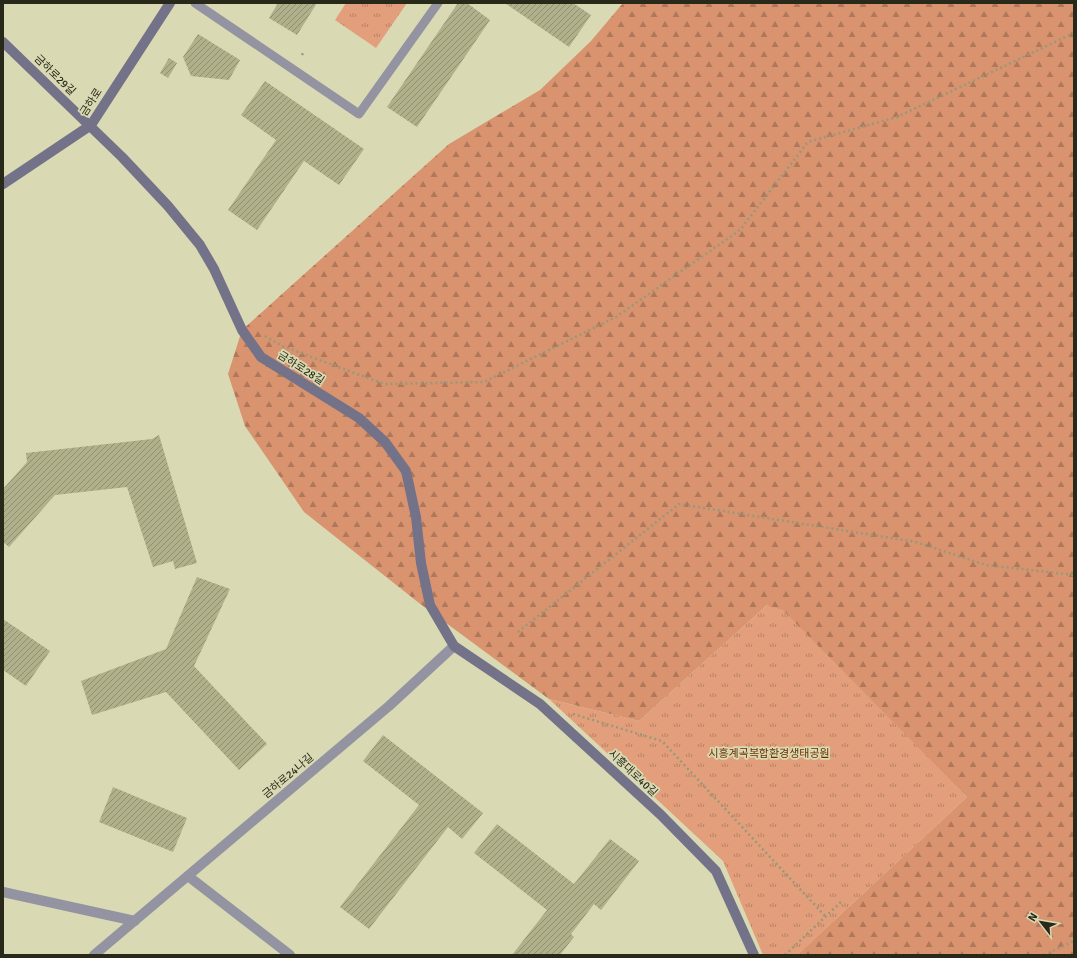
<svg xmlns="http://www.w3.org/2000/svg" width="1077" height="958" font-family="Signika,'Noto Sans KR',sans-serif">
  <defs>
    <pattern id="forest-firs" width="22" height="20" patternUnits="userSpaceOnUse"><rect width="22" height="20" fill="#d9936f"/><path d="M5 1l3.5 6h-7zM16 11l3.5 6h-7z" fill="#b0785a"/></pattern>
    <pattern id="park-tufts" width="24" height="20" patternUnits="userSpaceOnUse"><rect width="24" height="20" fill="#e39f7b"/><path d="M3 7l-1-3M5 7V3M7 7l1-3M15 17l-1-3M17 17v-4M19 17l1-3" fill="none" stroke="#b88264"/></pattern>
    <pattern id="building-hatch" width="6" height="6" patternUnits="userSpaceOnUse"><rect width="6" height="6" fill="#b0b08b"/><path d="M-1 1l2-2M0 6l6-6M5 7l2-2" fill="none" stroke="#8f8f71"/></pattern>
  </defs>
  <rect width="100%" height="100%" fill="#d9dab3"/>
  <path fill="url(#forest-firs)" d="M623,3h451v952h-277l170,-158 -200,-192 -128,116 -90,-22 -130,-96 -115,-91 -59,-86 -17,-52 14,-44 207,-186 91,-54 51,-49z"/>
  <path fill="url(#park-tufts)" d="M346,3h61l-31,45 -41,-28z
    M767,605l16,5 184,187 -170,158h-34l-40,-94 -174,-162 90,22z"/>
  <path fill="url(#building-hatch)" d="M278,3h39l-20,32 -28,-17z
    M458,3h9l23,17 -73,107 -30,-20z
    M507,3h66l18,12 -22,32 -63,-43z
    M198,34l42,26 -11,20 -38,-4 -8,-19z
    M169,58l8,5 -9,15 -8,-5z
    M265,81l99,68 -25,36 -35,-24 -47,69 -29,-20 48,-70 -35,-25z
    M159,435l38,128 -22,6 -2,-8 -20,6 -26,-80 -72,8 -46,52 -6,-5v-53l24,-27 -1,-9 126,-14z
    M197,577l33,12 -36,77 73,78 -28,26 -73,-78 -74,23 -11,-34 85,-32z
    M3,619l47,32 -24,35 -23,-16z
    M383,735l100,78 -21,26 -14,-12 -79,102 -29,-22 79,-102 -56,-44z
    M113,787l74,31 -14,34 -74,-30z
    M497,824l77,60 36,-45 29,22 -38,49 -7,-6 -23,30 3,3 -14,18h-48l35,-45 -73,-57z"/>
  <g fill="none" stroke-linecap="round" stroke-linejoin="round">
    <path stroke="#98997a" stroke-width="2.5" stroke-dasharray="2 3" stroke-linecap="butt" d="M302,55l2,-4
      M265,336l17,10 102,38 100,-2 132,-65 124,-87 68,-88 89,-25 177,-84
      M518,632l161,-128 237,38 70,23 88,10
      M573,714l89,27 163,175
      M785,955l58,-55
      M1044,955l30,-14"/>
    <path stroke="#9393a2" stroke-width="9" d="M195,3l164,111 79,-111"/>
    <path stroke="#9393a2" stroke-width="10" d="M188,876l102,79
      M3,892l132,29
      M94,955l295,-249 65,-60"/>
    <path stroke="#737289" stroke-width="10" d="M3,42l119,115 46,49 32,39 14,24 28,61 19,27 98,61 26,24 21,29 10,46 5,46 9,42 24,41 86,58 121,111 55,56 38,84
      M3,184l88,-59 79,-122"/>
  </g>
  <g text-anchor="middle" dominant-baseline="central" stroke-width="3.5" stroke-linejoin="round" paint-order="stroke">
    <g font-size="11" fill="#29291a" stroke="#d9dab3">
      <text transform="translate(55 75) rotate(44)">금하로29길</text>
      <text transform="translate(91 102) rotate(-57)">금하로</text>
      <text transform="translate(301 368) rotate(32)">금하로28길</text>
      <text transform="translate(633 773) rotate(43)">시흥대로40길</text>
      <text transform="translate(288 776) rotate(-40)">금하로24나길</text>
    </g>
    <g font-size="11" fill="#6d2e01" stroke="#d9dab3">
      <text x="769" y="753">시흥계곡복합환경생태공원</text>
    </g>
  </g>
  <rect width="1077" height="958" fill="none" stroke="#29291a" stroke-width="8"/>
  <g transform="translate(1041 922) rotate(301)" stroke="#d9dab3" stroke-width="3" paint-order="stroke">
  <path d="M0-3L7 15L0 10L-7 15Z" fill="#29291a"/>
  <text y="-6" font-size="11" font-weight="bold" text-anchor="middle" fill="#29291a">N</text>
  </g>
</svg>
